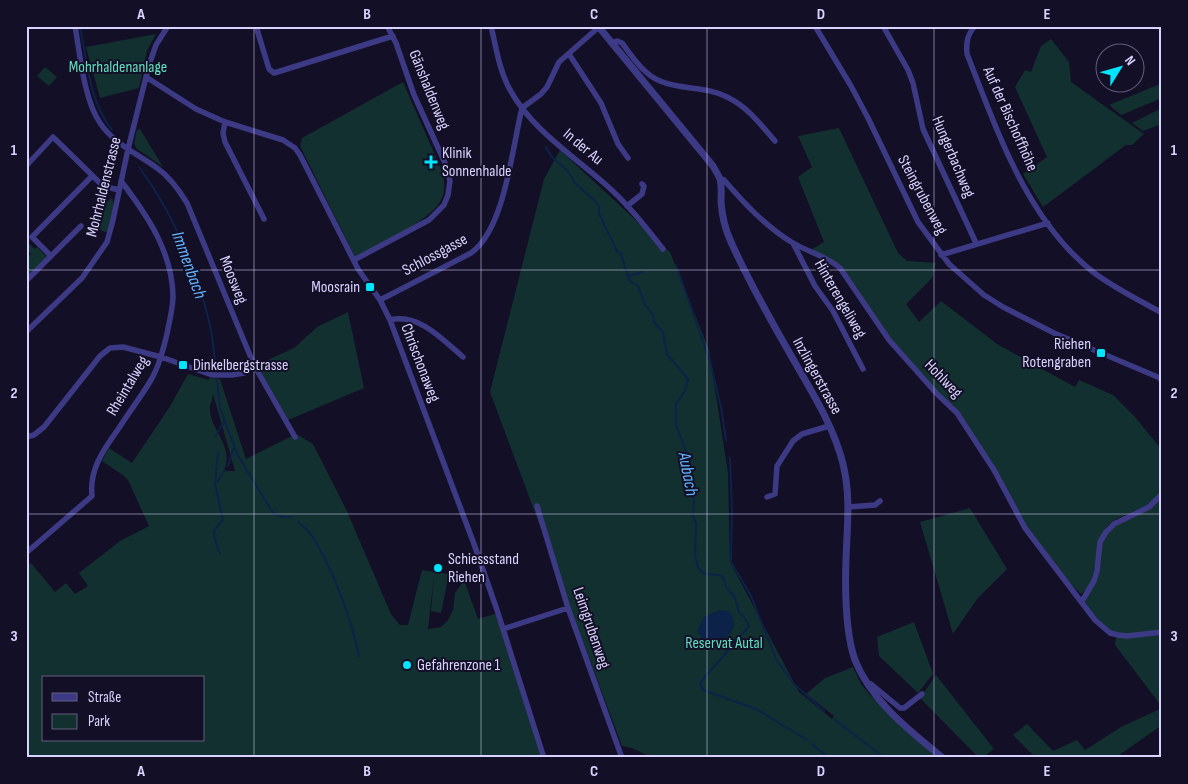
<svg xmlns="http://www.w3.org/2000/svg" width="1188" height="784" font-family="'Sofia Sans Condensed',sans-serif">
  <rect width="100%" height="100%" fill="#130f26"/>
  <path fill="#12302f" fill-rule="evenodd" d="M156,34l-9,17 -8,37 -39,10 -14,-51z
    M1051,39l18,23 2,20 73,52 -12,11h-6l-83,62 -20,-33 24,-17 -32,-70 10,-17 6,2 10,-26z
    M45,67l12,10 -8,9 -12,-10z
    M403,82l39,89c2,9 4,18 0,27 -8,22 -66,47 -87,59l-55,-111 2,-8z
    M1160,84l2,14 -41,17 -12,-10z
    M1162,108v16l-19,7 -11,-8z
    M839,128l59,125 9,8 29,2 -4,15 -26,26 13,18 22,-21 56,43 78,43 4,-7 34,15 22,22 27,33v39c-13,25 -47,23 -57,40 -2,3 -2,8 -3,12 -4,17 -5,42 -21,53l-11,-11 -43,-56 -64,-108 -65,-69 -55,-80 -31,-21 12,-7 -26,-65 14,-10 -14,-31z
    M140,129l23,38 -27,-19 -2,-5 3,-13z
    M560,150l110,102 39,98 19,123 2,89 69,130 33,27 2,-3 -28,-22 19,-16 28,-11 8,17 9,11 45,43 24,20h-286l-21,-10 -10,-2 -132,-354 54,-213z
    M111,198c7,8 -1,23 -3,33l-3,1 -6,-3 -10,-9z
    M26,241l9,8 2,-2 10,10 -21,22v-20l5,-5 -5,-5z
    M348,312l16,76 -76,32 -31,-55 37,-17 23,-21z
    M188,374l21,6v-2l11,1 26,80 46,-23 6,-1 15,9 33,65 45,105 9,11h8l14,-55 27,4 -8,39 -10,-2 3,-36 -6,54 13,-2 7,-7 5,-10 2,-17 9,-13 14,39 20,-6 44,145h-516v-192l5,-3 24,29 11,-9 9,11 13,-8 -9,-13 41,-32 29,-15 -21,-46 -4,-4 -22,-15 7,-13 23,15 37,-55zM213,394l22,77h-11c11,-27 -16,-42 -14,-65 1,-4 3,-8 3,-12zM44,678h160v62h-160z
    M1162,496v211l-47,-62 1,-8 -19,-19 -12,-16 18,-61 9,-14z
    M970,508l37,61 -30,30 -24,35 -33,-112z
    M914,622l19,52 -15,19 -39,-37 -2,-19z
    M936,675l58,74 -12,9h-3l-59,-60z
    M1162,708v17l-47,33h-79l-23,-23 14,-11 26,27 24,-11 8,10 36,-23z"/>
  <path fill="#0c2248" d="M720,610l9,1c9,14 5,22 -9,30 -4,1 -8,4 -12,3 -5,-2 -8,-9 -11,-13l7,-14z"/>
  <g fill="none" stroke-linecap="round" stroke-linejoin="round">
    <path stroke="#0c2248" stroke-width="2" d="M80,26c7,35 9,75 32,104
      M546,147l5,9 17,15 7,12 20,18 4,5v8l18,37 4,3 7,23 2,4 8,5 7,19 8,10 1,7 9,11 4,21 21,25 -3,12 -9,13v21l11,29 -1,26 5,8 3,13 -1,16 3,6 -1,31 3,14 6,6 15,1 4,2 3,10 9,11 4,14 6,6 4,8 -49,57 3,7 53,19 51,31
      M139,167c34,46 56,98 70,154 4,16 5,33 7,50
      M676,265l34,96 11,46 5,33
      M629,276l14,-4
      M217,380l3,28 17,46 36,59 9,4h9
      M215,436l10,-15
      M218,452l-3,32 8,36c-14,13 -9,16 -3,34
      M730,458l2,53 -1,51 20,34 26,65 17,23 30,27
      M228,466l6,-19
      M217,482l8,-12
      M298,522c5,4 10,8 14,14 20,31 40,84 47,120
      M835,720l50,38
      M812,744l17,14"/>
    <path stroke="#3d3a85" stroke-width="5.5" d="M75,26c5,28 9,74 25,97 14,21 38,31 57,45 13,9 22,22 30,35l67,162 41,72
      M256,26l13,43 5,4 119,-37
      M491,26c5,21 8,43 18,62 22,41 62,66 96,96 22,19 40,42 58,65
      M815,26l36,60 17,32 50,104 31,42 35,31 19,12 51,26 106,45 2,4
      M883,26l25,44 5,13 10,46 53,114
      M975,26c-8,9 -9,17 -8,28 30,76 59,165 126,218 21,16 46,28 69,41
      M611,43l6,-2 5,2c10,13 21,31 38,38 21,9 46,5 67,16 21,10 33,27 48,44
      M569,54l32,49 17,41 10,14
      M146,77l50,32 29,13 58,18 12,8 5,7 58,114 22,31 10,20 84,224 23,66 47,148
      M522,108l19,-14 6,-7 12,-25 41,-36
      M225,122l-2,11 2,9 39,77
      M26,166l27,-29 50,49 16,4
      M720,179l4,1c20,23 42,47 69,63 15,9 33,13 47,25l49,72 48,54 20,19 37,57 31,58 70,92 15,13 8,2 9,1 35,-4
      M627,206l15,-12 2,-8 -2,-2
      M81,226l-30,30 -19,-19 60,-61
      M793,243l22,43 18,25 30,58
      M941,255l107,-32
      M354,260l75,-40 15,-15 4,-10 2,-14 -5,-18 -31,-68 -18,-52 -9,-17
      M28,279l23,-23
      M380,300l91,-47c34,-24 41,-105 51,-145
      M390,320c29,-7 52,19 73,37
      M26,332l56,-54 25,-36 6,-22 15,-71 21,-84 7,-20 12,-19
      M26,437l8,-2 10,-8 56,-71 10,-8 13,-1 38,10 51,18h20l12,-2 10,-8
      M767,497l8,-3 2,-28 16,-25 9,-7 27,-8
      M537,506l31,102 54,150
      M848,507l27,-2 5,-4
      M26,553l66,-57c-3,-27 12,-47 27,-68 10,-16 22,-31 32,-48 8,-14 12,-30 16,-46 2,-12 6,-25 6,-38 -1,-45 -26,-81 -52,-115
      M1082,601l12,-20 3,-10 3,-29 6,-10 8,-8 35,-17 13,-13
      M503,629l65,-21
      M871,684l29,24h4l18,-14"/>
    <path stroke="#3d3a85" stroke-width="7" d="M598,26l115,140c2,4 5,8 7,13 2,7 1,15 1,23 1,14 4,27 10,40 18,40 40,79 62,117 19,33 41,68 50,105 8,32 4,63 3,95 -1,30 -1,73 9,101 16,41 55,71 88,98"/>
  </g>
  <path fill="none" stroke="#d9d4ff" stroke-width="1" stroke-opacity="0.55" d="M254,26v732M481,26v732M707,26v732M934,26v732M26,270h1136M26,514h1136"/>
  <g fill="#00e5ff" stroke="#130f26" stroke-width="2">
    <path d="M428.5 154.5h5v5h5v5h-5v5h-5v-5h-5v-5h5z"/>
    <rect x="365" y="282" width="10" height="10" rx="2.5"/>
    <rect x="1096" y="348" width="10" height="10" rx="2.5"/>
    <rect x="178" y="360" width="10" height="10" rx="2.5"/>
    <circle cx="438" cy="568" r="5"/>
    <circle cx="407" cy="665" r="5"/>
  </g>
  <g text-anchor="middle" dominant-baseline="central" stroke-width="4" stroke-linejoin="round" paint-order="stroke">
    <g font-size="16" fill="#5fe0c0" stroke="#130f26">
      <text x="118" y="67">Mohrhaldenanlage</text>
      <text x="724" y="643">Reservat Autal</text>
    </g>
    <g font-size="16" fill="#d9d4ff" stroke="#130f26">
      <text transform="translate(429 90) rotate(68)">Gänshaldenweg</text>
      <text transform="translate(1010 119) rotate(66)">Auf der Bischoffhöhe</text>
      <text transform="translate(583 147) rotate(40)">In der Au</text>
      <text transform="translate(953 157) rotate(67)">Hungerbachweg</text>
      <text transform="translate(104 187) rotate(-76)">Mohrhaldenstrasse</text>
      <text transform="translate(922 195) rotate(62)">Steingrubenweg</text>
      <text transform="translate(435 255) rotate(-28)">Schlossgasse</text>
      <text transform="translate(233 280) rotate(68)">Moosweg</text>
      <text transform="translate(840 299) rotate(60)">Hinterengeliweg</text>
      <text transform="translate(420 363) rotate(69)">Chrischonaweg</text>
      <text transform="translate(817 376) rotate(61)">Inzlingerstrasse</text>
      <text transform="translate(943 379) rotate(46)">Hohlweg</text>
      <text transform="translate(128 386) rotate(-59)">Rheintalweg</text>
      <text transform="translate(591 628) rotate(71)">Leimgrubenweg</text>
    </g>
    <g font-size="16" fill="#d9d4ff" stroke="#130f26" text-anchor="start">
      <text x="442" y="153">Klinik<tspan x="442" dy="18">Sonnenhalde</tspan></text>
      <text x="360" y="287" text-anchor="end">Moosrain</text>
      <text x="1091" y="344" text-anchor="end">Riehen<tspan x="1091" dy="18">Rotengraben</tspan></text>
      <text x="193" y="365">Dinkelbergstrasse</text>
      <text x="448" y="559">Schiessstand<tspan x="448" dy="18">Riehen</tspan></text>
      <text x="417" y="665">Gefahrenzone 1</text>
    </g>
    <g font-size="18" font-style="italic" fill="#62b6ff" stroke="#130f26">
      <text transform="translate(189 265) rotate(70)">Immenbach</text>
      <text transform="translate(688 474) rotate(79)">Aubach</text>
    </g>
  </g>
  <rect width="1188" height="784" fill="none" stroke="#130f26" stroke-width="55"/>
  <rect x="42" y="676" width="162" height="65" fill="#130f26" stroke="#625e7d"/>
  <rect x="52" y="693" width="25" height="8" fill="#3d3a85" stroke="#625e7d"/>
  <text x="88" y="702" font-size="15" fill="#d9d4ff">Straße</text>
  <rect x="52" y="714" width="25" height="15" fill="#12302f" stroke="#625e7d"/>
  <text x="88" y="726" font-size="15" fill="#d9d4ff">Park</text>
  <g transform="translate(1120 68) rotate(53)"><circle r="24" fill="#130f26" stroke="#625e7d"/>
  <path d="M0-4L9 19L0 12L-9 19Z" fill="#00e5ff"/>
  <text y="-8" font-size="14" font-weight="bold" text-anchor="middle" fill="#d9d4ff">N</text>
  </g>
  <rect x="28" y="28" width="1132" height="728" fill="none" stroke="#d9d4ff" stroke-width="2"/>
  <g font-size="16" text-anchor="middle" font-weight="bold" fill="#d9d4ff">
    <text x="141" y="19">A</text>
    <text x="367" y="19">B</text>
    <text x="594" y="19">C</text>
    <text x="821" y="19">D</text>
    <text x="1047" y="19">E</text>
    <text x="14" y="155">1</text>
    <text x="1174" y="155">1</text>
    <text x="14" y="398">2</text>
    <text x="1174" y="398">2</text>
    <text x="14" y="641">3</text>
    <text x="1174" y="641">3</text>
    <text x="141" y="776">A</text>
    <text x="367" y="776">B</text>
    <text x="594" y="776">C</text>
    <text x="821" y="776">D</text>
    <text x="1047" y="776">E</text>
  </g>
</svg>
